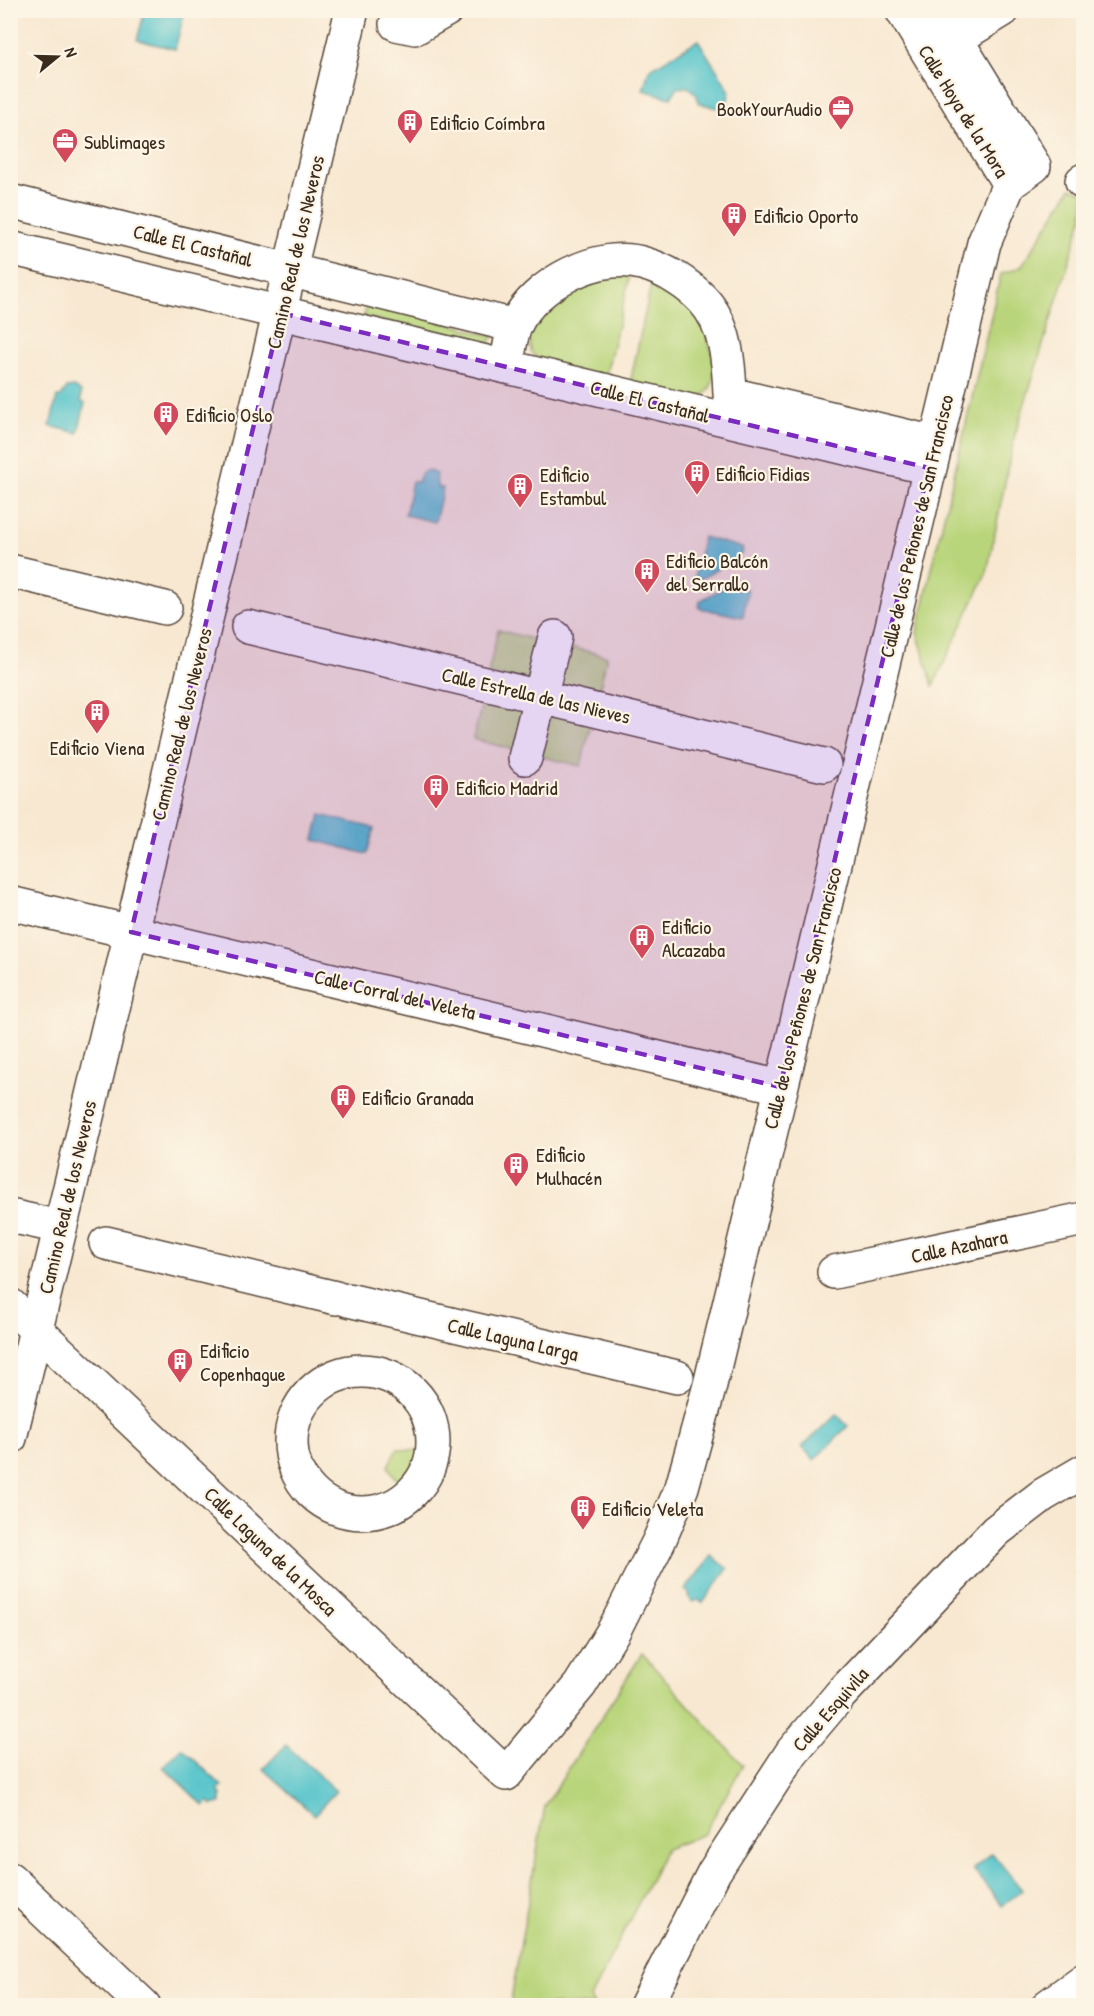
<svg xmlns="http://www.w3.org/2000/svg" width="1094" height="2016" font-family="'Patrick Hand',sans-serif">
  <rect width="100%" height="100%" fill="#fcf5e5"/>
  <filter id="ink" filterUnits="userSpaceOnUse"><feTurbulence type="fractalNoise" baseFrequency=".0167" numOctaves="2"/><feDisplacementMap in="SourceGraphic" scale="12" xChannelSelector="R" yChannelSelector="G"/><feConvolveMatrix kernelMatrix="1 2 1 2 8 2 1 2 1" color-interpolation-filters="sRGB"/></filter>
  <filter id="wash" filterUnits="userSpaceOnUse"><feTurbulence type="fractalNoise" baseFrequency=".008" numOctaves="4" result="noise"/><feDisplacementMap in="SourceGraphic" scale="24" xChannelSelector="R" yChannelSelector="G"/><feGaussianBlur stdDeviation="1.35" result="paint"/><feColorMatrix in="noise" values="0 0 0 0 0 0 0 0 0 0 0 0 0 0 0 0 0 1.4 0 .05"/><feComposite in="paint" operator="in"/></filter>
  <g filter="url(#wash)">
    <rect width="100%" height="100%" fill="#f8e8d1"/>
    <path fill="#b9d57b" stroke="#7a804c" stroke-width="1.5" d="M1071,188l12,4v24l-69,222 -27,134 -54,114 -16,-54 84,-358 20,-7z
      M630,275l-25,104 -64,-17 -10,-10 -2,-15 4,-13 16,-21 51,-26z
      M652,280c16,9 33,18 44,34 15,22 36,88 -11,85 -18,-2 -37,-10 -55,-15z
      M368,299l126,38 -8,9 -122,-29z
      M498,630l42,11 -8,35 -9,7 -35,-9z
      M565,646l42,10 -10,44 -35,-9 -5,-10z
      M484,696l35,8 5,10 -9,36 -42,-11z
      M556,714l35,8 -10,44 -42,-10 8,-36z
      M397,1449l28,2 -5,18 -17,22 -15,-25z
      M642,1654l101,111 -39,69 -38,15 -76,149 4,7h-84l35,-199z"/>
    <path fill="#56c4cb" stroke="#487774" stroke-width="1.5" d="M145,10l40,1 -10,38 -38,-9z
      M698,40l32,51 -5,19 -27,-7 -1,-8 -9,-8 -11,1 -6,10 -28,-8 6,-20z
      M74,387l7,5v10l4,1 -7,30 -28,-7 7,-29h4l6,-9z
      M427,470l9,4 1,13 6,1 -8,34 -30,-7 7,-34 6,1 3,-8z
      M703,537l40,11 -1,6 -41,25 -7,-1z
      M728,585l20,4 -5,28 -44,-9 1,-7z
      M320,815l54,13 -7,26 -53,-14z
      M836,1414l12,12 -34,34 -12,-13z
      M711,1556l17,13 -26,34 -3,-3 -7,2 -4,-6 1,-3 -4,-3z
      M286,1745l50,46 -22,24 -51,-46z
      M182,1748l40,38 -4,4 3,5v8l-9,2 -4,-4 -4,5 -41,-39z
      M992,1853l30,37 -20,16 -29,-37z"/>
  </g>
  <g filter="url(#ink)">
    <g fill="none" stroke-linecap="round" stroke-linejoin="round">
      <g stroke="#574639" stroke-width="36">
        <path id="minor" d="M902,10l107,174
          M938,10l96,156 -25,18
          M396,24l19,4 31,-18
          M956,39l47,-29
          M1082,181l2,-1
          M10,201l505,125
          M10,248l919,220
          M506,367c3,-13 4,-29 9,-41 18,-42 86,-77 130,-62 21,6 43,20 58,36 23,24 26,63 27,94l205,49
          M10,571l155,37
          M248,627l576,138
          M525,758l30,-121
          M10,903l770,184
          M10,1216l50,11
          M106,1243l230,55
          M834,1272l250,-53
          M348,1300l329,77
          M10,1305l496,469 74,-89 34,-55 45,-89 23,-54 28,-102 274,-1142 25,-59
          M291 1442a71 71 0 1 1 142 0a71 71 0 1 1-142 0Z
          M10,1879l134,127
          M646,2006l68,-134 78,-120 48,-57 156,-164 47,-36 41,-24
          M1048,2006l36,-26"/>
      </g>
      <g stroke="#574639" stroke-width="36">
        <path id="major" d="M10,1438l342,-1428"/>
      </g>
      <use href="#minor" stroke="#fff" stroke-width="33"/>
      <use href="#major" stroke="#fff" stroke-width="33"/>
    </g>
  </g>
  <path fill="#7b2cbf" fill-opacity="0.2" stroke="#7b2cbf" stroke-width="4.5" stroke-dasharray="12 8" stroke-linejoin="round" d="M281,313l648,155 -149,619 -649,-155z"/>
  <defs>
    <g id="office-pin" transform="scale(1.35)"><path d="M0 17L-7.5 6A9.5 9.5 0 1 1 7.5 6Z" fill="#d1495b" stroke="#fcf5e5"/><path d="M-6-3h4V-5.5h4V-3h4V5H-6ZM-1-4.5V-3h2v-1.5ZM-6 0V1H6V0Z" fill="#fff"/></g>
    <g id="building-pin" transform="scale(1.35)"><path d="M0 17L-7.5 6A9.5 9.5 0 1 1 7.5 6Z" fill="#d1495b" stroke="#fcf5e5"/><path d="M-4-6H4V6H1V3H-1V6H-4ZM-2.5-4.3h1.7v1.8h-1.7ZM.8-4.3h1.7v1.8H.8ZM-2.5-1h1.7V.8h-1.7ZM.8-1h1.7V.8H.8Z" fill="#fff"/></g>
  </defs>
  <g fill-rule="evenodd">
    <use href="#office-pin" x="841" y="108"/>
    <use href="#building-pin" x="410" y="122"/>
    <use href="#office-pin" x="65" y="141"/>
    <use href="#building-pin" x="734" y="215"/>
    <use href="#building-pin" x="166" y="414"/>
    <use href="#building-pin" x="697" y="473"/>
    <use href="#building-pin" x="520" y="486"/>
    <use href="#building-pin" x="647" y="571"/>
    <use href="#building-pin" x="97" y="712"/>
    <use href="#building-pin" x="436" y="787"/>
    <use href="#building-pin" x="642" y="937"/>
    <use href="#building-pin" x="343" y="1097"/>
    <use href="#building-pin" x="516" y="1165"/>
    <use href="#building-pin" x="180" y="1361"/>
    <use href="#building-pin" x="583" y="1508"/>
  </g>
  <g text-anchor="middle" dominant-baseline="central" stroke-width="4.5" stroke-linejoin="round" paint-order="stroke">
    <g font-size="20" fill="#3b2a1e" stroke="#fcf5e5" text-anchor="start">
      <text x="822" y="108" text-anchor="end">BookYourAudio</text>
      <text x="430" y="122">Edificio Coímbra</text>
      <text x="84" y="141">Sublimages</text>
      <text x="754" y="215">Edificio Oporto</text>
      <text x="186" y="414">Edificio Oslo</text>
      <text x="716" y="473">Edificio Fidias</text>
      <text x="540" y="474">Edificio<tspan x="540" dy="23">Estambul</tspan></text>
      <text x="666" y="560">Edificio Balcón<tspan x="666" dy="23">del Serrallo</tspan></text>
      <text x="97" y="747" text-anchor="middle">Edificio Viena</text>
      <text x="456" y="787">Edificio Madrid</text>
      <text x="662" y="926">Edificio<tspan x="662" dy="23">Alcazaba</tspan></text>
      <text x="362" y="1097">Edificio Granada</text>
      <text x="536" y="1154">Edificio<tspan x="536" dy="23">Mulhacén</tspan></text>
      <text x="200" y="1350">Edificio<tspan x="200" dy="23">Copenhague</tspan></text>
      <text x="602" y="1508">Edificio Veleta</text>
    </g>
    <g font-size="20" fill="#3b2a1e" stroke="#fcf5e5">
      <text transform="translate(964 111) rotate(58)">Calle Hoya de la Mora</text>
      <text transform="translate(193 245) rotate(14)">Calle El Castañal</text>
      <text transform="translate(295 252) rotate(-77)">Camino Real de los Neveros</text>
      <text transform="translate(650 401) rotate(14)">Calle El Castañal</text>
      <text transform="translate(916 526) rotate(-77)">Calle de los Peñones de San Francisco</text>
      <text transform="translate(536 695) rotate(13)">Calle Estrella de las Nieves</text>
      <text transform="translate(181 724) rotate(-76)">Camino Real de los Neveros</text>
      <text transform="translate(395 994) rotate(13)">Calle Corral del Veleta</text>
      <text transform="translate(802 998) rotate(-76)">Calle de los Peñones de San Francisco</text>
      <text transform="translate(67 1197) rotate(-77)">Camino Real de los Neveros</text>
      <text transform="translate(959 1246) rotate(-12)">Calle Azahara</text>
      <text transform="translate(513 1339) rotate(13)">Calle Laguna Larga</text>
      <text transform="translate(271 1551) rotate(44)">Calle Laguna de la Mosca</text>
      <text transform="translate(830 1709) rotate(-49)">Calle Esquivila</text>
    </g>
  </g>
  <rect width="1094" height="2016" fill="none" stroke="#fcf5e5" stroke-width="36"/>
  <g transform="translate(57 57) rotate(71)" stroke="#fcf5e5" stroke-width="4.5" paint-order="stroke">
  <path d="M0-4.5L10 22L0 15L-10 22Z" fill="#3b2a1e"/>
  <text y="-9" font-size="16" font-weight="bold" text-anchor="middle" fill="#3b2a1e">N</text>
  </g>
</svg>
